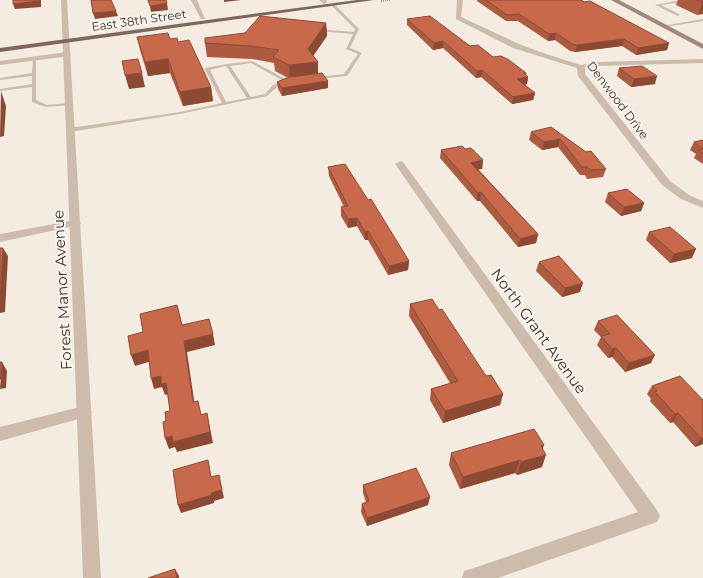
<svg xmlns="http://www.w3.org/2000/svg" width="703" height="578" font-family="Montserrat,sans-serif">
  <rect width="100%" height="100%" fill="#f4ebe1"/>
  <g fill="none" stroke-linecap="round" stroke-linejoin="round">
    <path stroke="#b9a596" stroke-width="2" stroke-dasharray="1 1" stroke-linecap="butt" d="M381,1l9,-1"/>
    <path fill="#cdbbac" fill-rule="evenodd" d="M681,0h22l-2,1h-13l-27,4 18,9 1,1 -2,1 -23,-11z
      M332,4h2l25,25 -9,19 12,5 -15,23 -30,3 -2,-1v-1l29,-3 14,-20 -12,-5 7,-15 -36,-3 -2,-1 2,-1 37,3 1,-3 -23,-23z
      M703,19v2l-39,6 -2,-1z
      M33,57l3,1v42l11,5 22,-2h2v2l-25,2 -14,-5v-15l-32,4v-2l32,-5v-8l-32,4v-2l32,-5z
      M252,61l39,21 -4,1 -36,-20 -21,3 21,31 14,-3 8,-9 11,-3 2,1 -9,4 -10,9 -87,18 -110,18 -3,-2 3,-2 110,-16 42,-9 -17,-34v-1l22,-4zM226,66l21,32 -21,4 -16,-32z"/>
    <path fill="#cdbbac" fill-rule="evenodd" d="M191,0h6l8,19h-4z
      M319,0h7l1,2 -3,2z
      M457,0h6l-2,17 58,27 27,10 35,11 16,-3 106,-3v4l-106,3 -12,3v5l85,107 19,14 14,6v7l-22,-9 -19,-14 -84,-109 -1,-8 -64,-20 -57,-29z
      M67,52l4,2 -1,2 -70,9v-4z
      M400,161l3,1 254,348 3,6 -3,6 -159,56h-36l2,-7 7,-2 167,-57 -243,-348z
      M75,220l6,3 -2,2 -79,17v-8z
      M84,406l5,2 3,4 -3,4 -89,25v-14z"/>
    <path fill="#cdbbac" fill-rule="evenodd" d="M61,0h6l34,578h-18z"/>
    <path fill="#a18a7d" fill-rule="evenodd" d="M611,0h8l84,44v5z"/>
    <path fill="#7d675c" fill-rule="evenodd" d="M357,0h17l-374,52v-4z"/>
  </g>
  <path fill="#ac5a40" d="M477,0h104l88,43 -2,7 -31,5 -14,-9 -47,6 -5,-1 -15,-11 -7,1 -30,-20h-12l-29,-20z
    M678,0h25l-6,15 -21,-10z
    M407,19l63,27 56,27 -1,2 3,2 -1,7 -2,1 10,8 -2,7 -21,4 -31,-27 -5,1 -33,-30 -10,2 -26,-25z
    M326,23l1,13 -14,20 5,18 10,14 -46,8 -4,-7 -1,-7 11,-4 -13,-7 -1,-8 -22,-4 -45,-2 -2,-14 40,-10z
    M137,37l33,2 8,3 33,45 2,14 -30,5 -13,-33 -22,3 -8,-26z
    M619,68l36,16 -24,3 -14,-11z
    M551,127l55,42 -3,8 -16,2 -2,-4h-5l-22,-28 -16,3 -13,-10 2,-8z
    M703,140v24l-9,-6 2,-4 -6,-4 4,-8z
    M465,149l18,11 -1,9h-4l60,65 -2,9 -18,4 -38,-46h-3l-37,-43 1,-8z
    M328,167l40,33 41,61 -1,9 -20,5 -20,-35h-3l-8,-14 -9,2 -7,-12v-9h3l-15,-31z
    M608,193l36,10 -3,8 -20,5 -16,-14z
    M649,232l43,26 -22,5 -24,-23z
    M539,262l41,30 -18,5 -26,-26z
    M410,304l29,6 47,66 17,18 -3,11 -57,18 -13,-23 1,-11 19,-6 -41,-67z
    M598,321l53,42 -26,9 -13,-15 -4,1 -11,-13 4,-8 -7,-7z
    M680,376l23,68 -8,3 -22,-25 -3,1 -20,-22 1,-2 -4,-5 5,-8z
    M543,449l-1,18 -25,8 -2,-2 -55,16 -11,-24 2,-12z
    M363,485l65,20 -61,21 -6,-14 1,-8 4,-2 -3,-9z"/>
  <path fill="#8c4a34" d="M39,0h2v7l-26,2 -2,-5z
    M224,0h17l-17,2z
    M702,2h1v12l-6,1z
    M167,3l1,7 -17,2 -1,-6z
    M116,11l2,5 -23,3 -2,-6z
    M326,23l1,13 -19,27 10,-1v13l-28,4 -1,-14 19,-16z
    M556,33l-1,7 -7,1 1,-7z
    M624,39l-2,7 -47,6 2,-7z
    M443,41v7l-10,2 1,-7z
    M669,43l-2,7 -31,5 2,-7z
    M168,59l2,14 -22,3 -3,-14z
    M482,70l-1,7 -5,1 1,-7z
    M142,73l3,14 -16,2 -4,-14z
    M524,73h2l-1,4h3l-1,7 -11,2 1,-7z
    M657,76l-2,8 -24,3 3,-8z
    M328,81v7l-46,8v-8z
    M211,87l2,14 -30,5 -3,-14z
    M1,91l5,15 -2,30 -4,1z
    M535,93l-2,7 -21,4 1,-7z
    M560,139l-2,8 -16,3 2,-8z
    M483,160l-1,9 -12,2 1,-8z
    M481,192l-1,9h-3l1,-8z
    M644,203l-3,8 -20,5 3,-9z
    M357,218v8l-9,2v-9z
    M368,231v9h-3v-8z
    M538,234l-2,9 -18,4 2,-8z
    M3,248l5,8 -3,56 -5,1v-13z
    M696,249l-4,9 -22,5 4,-9z
    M409,261l-1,9 -20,5 1,-9z
    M583,283l-3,9 -18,5 3,-9z
    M213,334l2,11 -28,7 9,61 -3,-11 -9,-61z
    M616,348l-4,9 -4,1 4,-9z
    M148,350l4,11 -17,5 -4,-11z
    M655,355l-4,8 -26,9 4,-9z
    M2,362l5,9 -1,17 -6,1z
    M161,376l5,7 3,11 -4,1 -3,-8 -8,2 -3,-11z
    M503,394l-3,11 -57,18 2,-12z
    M207,413l6,30 -36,9 -2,-5 -6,2 -4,-11z
    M678,413l-5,9 -3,1 5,-9z
    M701,438h2v6l-8,3z
    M544,445l-4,12 6,-2 -4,12 -25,8 4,-13 20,-16z
    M520,460l-5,13 -55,16 3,-12z
    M219,475l5,23 -10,3v2l-33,10 -3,-8 33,-12z
    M430,497l-2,8 -61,21v-8z
    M175,569l4,7v2h-2z"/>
  <path fill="#c8694b" stroke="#8c4a34" d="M13,0h26v1l-26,3z
    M91,0h20l5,11 -23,2z
    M148,0h18l1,3 -17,3z
    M486,0h95l3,2 6,-1 79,42 -31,5 -14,-9 -47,6 -5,-1 -16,-11 -7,1 -30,-20 -12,1z
    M696,0h7v2h-1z
    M260,16l66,7 -18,26 10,13 -29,3 -16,-8 6,-7 -29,-4 -45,-3v-5l40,-5z
    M430,16l40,30 8,-1 15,12 8,-1 8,4 17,13h-2l4,4 -11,2 18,14 -22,4 -31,-27 -5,1 -34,-30 -9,2 -27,-24z
    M168,33l2,6 7,-1 1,4 11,-2 22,47 -31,5 -12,-33 -23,3 -8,-25z
    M138,59l4,14 -17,2 -3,-14z
    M642,66l15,10 -23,3 -15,-11z
    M322,73l6,8 -46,7 -5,-6 12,-5z
    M551,127l35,25 5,-1 15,18 -16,1 -3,-3h-5l-22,-28 -16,3 -13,-10z
    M703,140v9l-9,-7z
    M462,146l3,3 6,-1 12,12 -12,3 67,71 -18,5 -39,-47 -3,1 -37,-43z
    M703,149v5l-5,-4z
    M345,164l23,36 3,-1 38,62 -20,5 -21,-35 -3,1 -8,-14 -9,1 -7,-12 7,-1 -20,-39z
    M627,189l17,14 -20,4 -16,-14z
    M670,227l26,22 -22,5 -25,-22z
    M0,248h3l-3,52z
    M559,256l24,27 -18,5 -26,-26z
    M432,299l7,11 3,-1 44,67 5,-1 12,19 -58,17 -14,-22 27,-8 -48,-77z
    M177,305l5,20 27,-6 4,15 -29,7 9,61 5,-1 3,14 6,-2 3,19 -37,10 -1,-6 -7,2 -2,-16 3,-1 -1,-9 5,-1 -4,-28 -5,1v-8l-10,2 -3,-28 -17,5 -3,-19 15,-4 -3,-18z
    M617,315l38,40 -26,8 -13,-15 -4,1 -11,-13 9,-2 -12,-13z
    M0,362h2l-1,17h-1z
    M680,376l23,24v38h-2l-23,-25 -3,1 -20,-22 2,-1 -5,-5z
    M534,429l10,16 -3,1 5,9 -25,7 -1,-2 -57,17 -12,-24z
    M208,460l3,17 8,-2 3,15 -11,3 1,2 -34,10 -5,-35z
    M416,468l14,29 -63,21 -5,-14 7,-3 -6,-16z
    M175,569l2,9h-29z"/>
  <g text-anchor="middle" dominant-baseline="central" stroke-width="4" stroke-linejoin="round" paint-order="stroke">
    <g font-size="12" fill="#3b302b" stroke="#fbf5ee">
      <text transform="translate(139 20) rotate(-8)">East 38th Street</text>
      <text transform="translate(618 100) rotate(53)">Denwood Drive</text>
    </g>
    <g font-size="15" fill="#3b302b" stroke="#fbf5ee">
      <text transform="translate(62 290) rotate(-93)">Forest Manor Avenue</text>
      <text transform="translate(539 331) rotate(54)">North Grant Avenue</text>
    </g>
  </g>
</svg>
